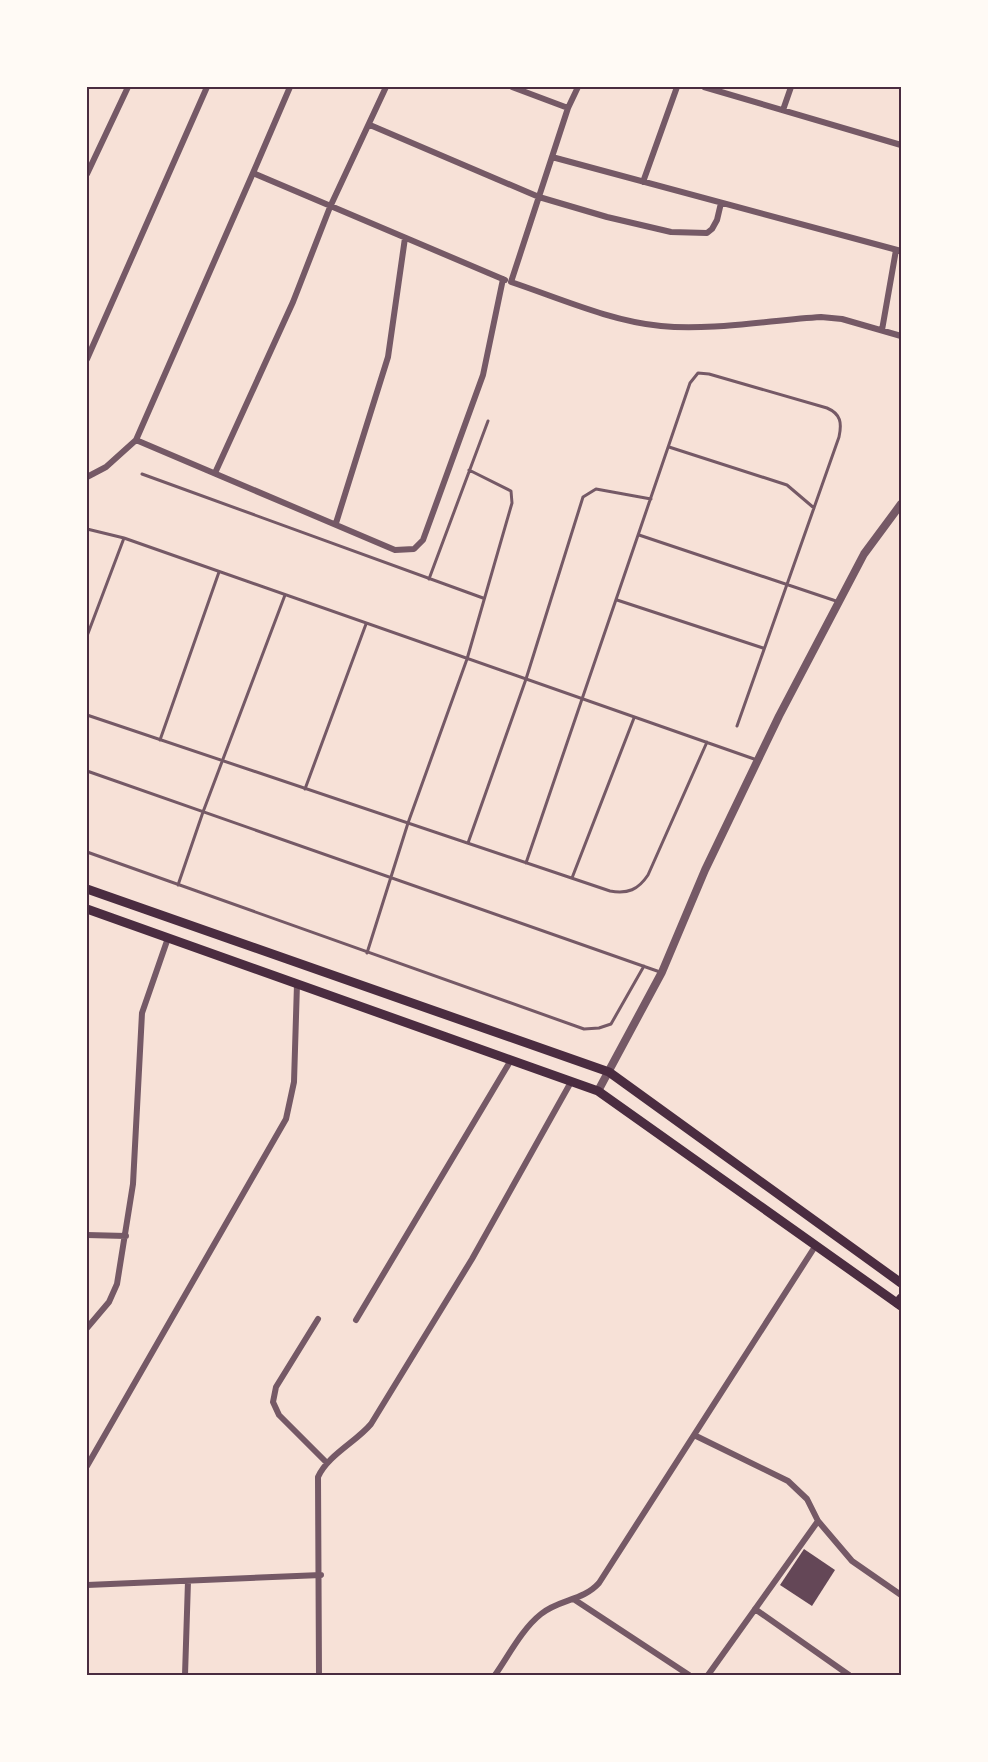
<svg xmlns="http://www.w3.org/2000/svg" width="988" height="1762" font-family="'Playfair Display',serif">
  <rect width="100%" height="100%" fill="#f7e1d7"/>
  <path fill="#644757" d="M804,1549l31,21 -23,36 -32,-21z"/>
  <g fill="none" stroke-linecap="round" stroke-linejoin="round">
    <path stroke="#755966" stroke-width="3" d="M669,447l118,38 27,23
      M142,474l341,124
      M87,529l37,9 633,222
      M639,535l200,67
      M429,579l59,-158
      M617,600l146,48
      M87,636l37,-98
      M87,715l523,176c18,3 28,-1 38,-16l59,-133
      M160,740l59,-168
      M87,771l573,201
      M305,789l61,-165
      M468,843l58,-164 57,-182 13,-8 55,10
      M87,852l497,177 15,-1 12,-4 33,-58
      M526,863l164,-480 8,-10 11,1 118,34c14,6 15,15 12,29l-102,289
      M572,878l62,-160
      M178,885l25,-73 82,-217
      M367,953l41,-130 59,-164 45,-156 -1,-12 -42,-21"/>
    <path stroke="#755966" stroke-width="6" d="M290,87l-37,86 252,107
      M512,87l56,21
      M578,87l-10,21 -57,174c48,16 99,39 150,44 49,5 110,-6 160,-9l21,2 59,17
      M704,87l197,58
      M783,110l8,-23
      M370,125l169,72 68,20 64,15 36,1 5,-4 5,-9 4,-17
      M552,157l349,94
      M87,174l41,-87
      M643,182l34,-95
      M882,330l14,-80
      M87,359l120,-272
      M136,440l259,110 19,-1 9,-9 60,-165 20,-96
      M215,473l78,-171 37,-95 56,-120
      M87,477l19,-10 30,-27 117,-267
      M336,523l52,-166 17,-119
      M87,1235l39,1
      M318,1319l-42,68 -3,15 6,13 48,48
      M356,1320l155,-260
      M87,1328l22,-26 8,-18 16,-100 9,-171 26,-75
      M694,1435l94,46 19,18 11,22 34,40 49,34
      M87,1466l199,-347 8,-37 3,-98
      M87,1585l234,-10
      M575,1600l114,75
      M755,1609l94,66
      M185,1675l3,-94
      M319,1675l-1,-198c10,-22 38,-35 53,-53l101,-165 99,-177
      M495,1675c14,-20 27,-46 46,-61 18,-15 42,-13 58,-31l217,-338
      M708,1675l110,-154"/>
    <path stroke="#755966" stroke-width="8" d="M598,1091l64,-119 43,-102 74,-154 85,-162 37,-50"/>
    <path stroke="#4a2c40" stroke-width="9" d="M87,889l522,183 292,211
      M87,909l511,182 303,215"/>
    <path stroke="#4a2c40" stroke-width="9" d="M897,1303l4,-5"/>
  </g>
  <rect width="988" height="1762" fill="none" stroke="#fffaf5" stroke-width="177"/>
  <rect x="88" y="88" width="812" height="1586" fill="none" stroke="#4a2c40" stroke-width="2"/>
</svg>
